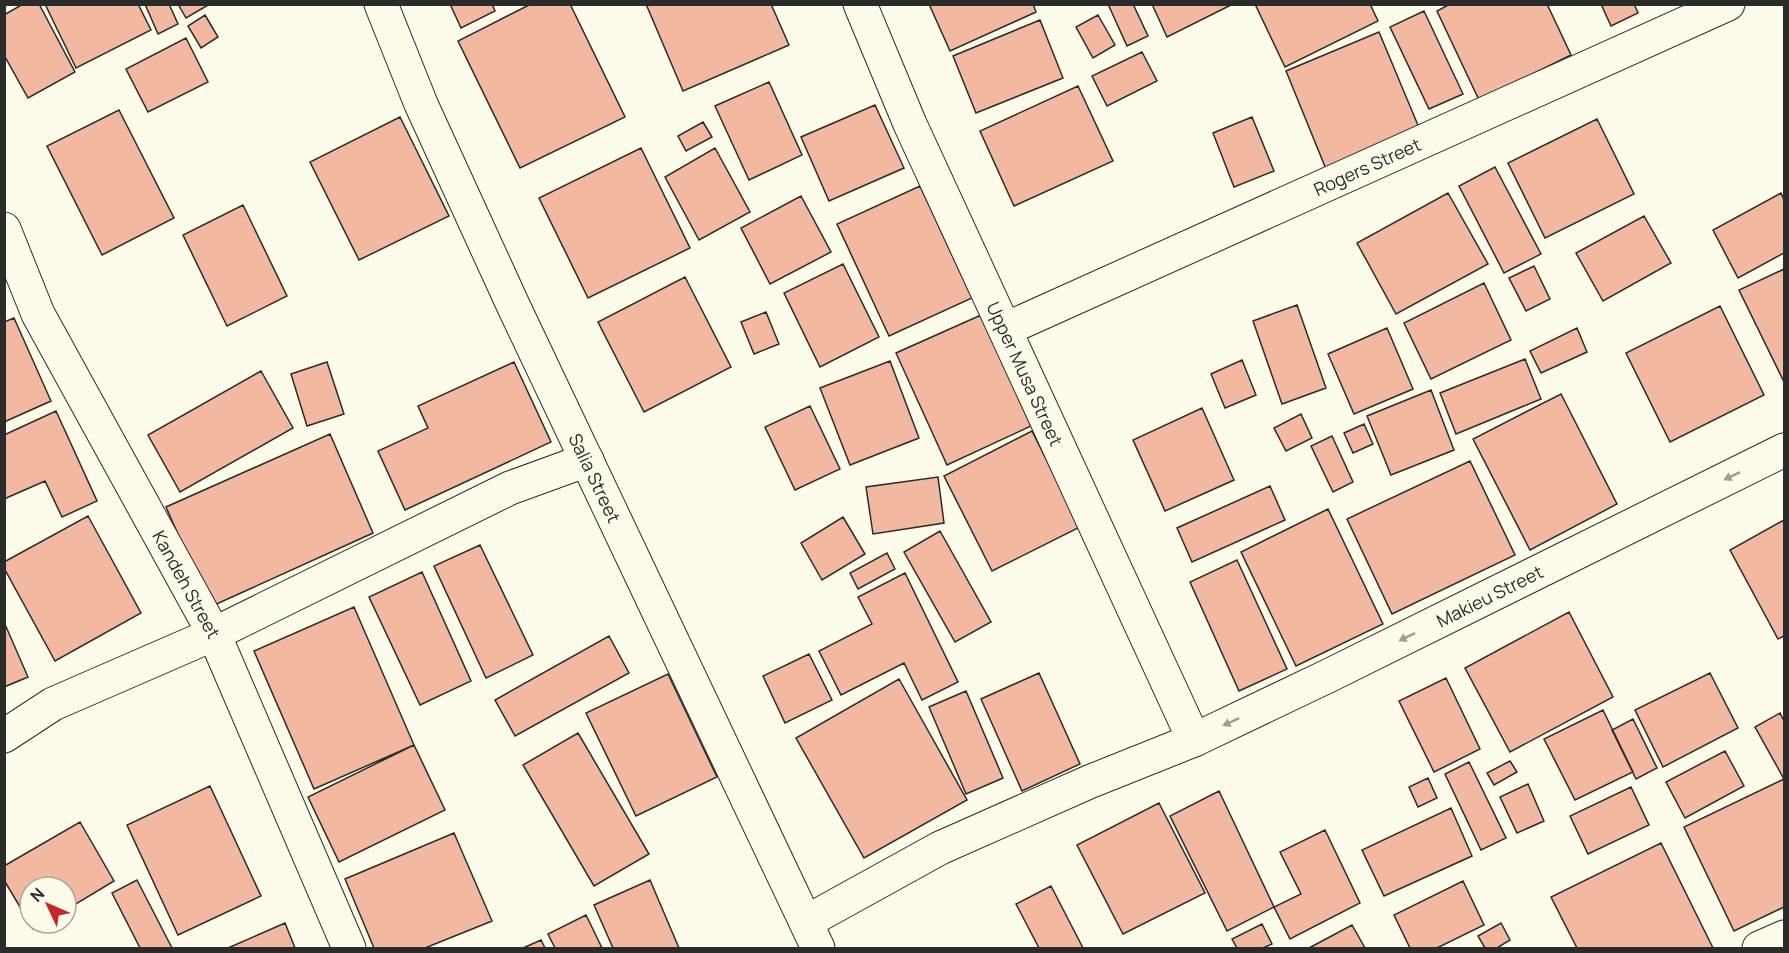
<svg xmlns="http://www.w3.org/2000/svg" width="1789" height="953" font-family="Manrope,sans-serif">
  <rect width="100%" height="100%" fill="#fdfbea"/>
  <path fill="#f2b8a0" stroke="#2b2b2b" stroke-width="1.5" d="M23,4h16l36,68 -47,26 -24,-43v-40z
    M45,4h93l13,26 -75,38z
    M145,4h24l9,20 -20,10z
    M178,4h32l-24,14z
    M450,4h42l3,7 -34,17z
    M531,4h39l55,113 -105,51 -62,-127z
    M646,4h125l18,41 -106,46z
    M929,4h104l3,8 -86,39z
    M1108,4h25l15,32 -21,10z
    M1152,4h79v1l-64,32z
    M1255,4h115l8,17 -93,46z
    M1450,4h97l24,51 -92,45 -42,-89z
    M1601,4h33l4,9 -27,13z
    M1424,11l39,83 -34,15 -39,-82z
    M205,15l13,22 -17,11 -13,-22z
    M1098,15l17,30 -22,13 -17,-31z
    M1040,20l23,58 -87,35 -23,-57z
    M1379,32l41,98 -94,39 -40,-98z
    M186,38l22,44 -60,30 -22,-43z
    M1142,52l15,29 -50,25 -15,-30z
    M769,82l33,73 -53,25 -34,-74z
    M1078,86l35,75 -99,45 -34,-75z
    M875,105l29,63 -75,33 -28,-64z
    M119,110l55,108 -72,37 -55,-109z
    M400,117l49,99 -90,44 -49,-98z
    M1252,117l22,54 -40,16 -21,-54z
    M1597,119l37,75 -89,44 -37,-75z
    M703,122l9,15 -26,14 -8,-15z
    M641,148l49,100 -102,50 -49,-100z
    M715,148l35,64 -51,28 -34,-63z
    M1495,167l46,87 -37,19 -45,-87z
    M920,186l52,112 -83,38 -52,-112z
    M1448,193l40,71 -92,50 -39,-71z
    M1781,193l3,7v53l-46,25 -25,-48z
    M801,196l30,56 -61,32 -29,-56z
    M243,205l44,91 -60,30 -44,-91z
    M1644,216l27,47 -68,38 -27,-48z
    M843,264l36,73 -59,30 -36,-74z
    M1534,266l16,33 -24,12 -17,-33z
    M1784,269v113l-45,-92z
    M685,277l46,90 -87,45 -46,-90z
    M1484,283l27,57 -80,39 -27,-56z
    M1297,305l29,83 -44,16 -29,-83z
    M1720,306l44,89 -94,47 -44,-89z
    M766,312l13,32 -25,10 -13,-32z
    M981,315l50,111 -84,39 -51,-112z
    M14,318l37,83 -47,21v-100z
    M1387,328l26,61 -59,25 -26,-60z
    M1577,328l10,24 -46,21 -11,-22z
    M1525,359l16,40 -85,35 -16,-41z
    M1242,360l14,35 -31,13 -14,-34z
    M890,361l29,77 -69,27 -30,-77z
    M327,362l17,52 -37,12 -16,-52z
    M514,362l37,80 -146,68 -27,-59 50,-23 -10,-22z
    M261,371l32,57 -113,64 -32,-57z
    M1431,390l23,60 -63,25 -24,-59z
    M1561,394l56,110 -87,46 -57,-111z
    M810,406l30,63 -45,21 -30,-63z
    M1202,408l32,72 -69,31 -32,-71z
    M56,411l41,90 -35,16 -17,-36 -41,18v-64z
    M1301,414l11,24 -26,13 -12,-23z
    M1364,424l9,20 -20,9 -9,-20z
    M1032,431l48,96 -88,44 -48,-95z
    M330,434l43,99 -163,74 -44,-100z
    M1332,436l21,46 -20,10 -22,-46z
    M1470,461l45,94 -123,59 -45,-95z
    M938,477l6,46 -71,11 -7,-47z
    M1270,486l15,34 -93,42 -15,-34z
    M1328,509l55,115 -87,42 -55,-114z
    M88,516l53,97 -86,48 -51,-93v-6z
    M843,517l22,37 -43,26 -21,-37z
    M1784,520v116l-6,3 -48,-89z
    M940,531l51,91 -36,20 -51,-90z
    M480,545l53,110 -47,23 -52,-112z
    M887,553l8,16 -37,20 -8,-16z
    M1237,560l50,109 -48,22 -49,-109z
    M422,572l49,109 -51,24 -51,-108z
    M905,573l53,109 -36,18 -18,-37 -63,32 -22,-44 53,-27 -14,-27z
    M354,607l60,138 -100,44 -60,-138z
    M1569,612l44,85 -103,55 -45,-84z
    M4,622l24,55 -24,10z
    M609,636l20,37 -114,63 -20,-36z
    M809,654l23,46 -47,23 -22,-47z
    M1039,673l41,91 -58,27 -41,-92z
    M1710,673l28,55 -75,39 -28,-57z
    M668,674l49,103 -81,39 -50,-103z
    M1446,678l34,71 -46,23 -35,-71z
    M899,679l68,121 -103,58 -68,-120z
    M966,691l37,87 -37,16 -37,-87z
    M1603,710l30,62 -58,28 -31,-61z
    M1780,713l4,8v58l-29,-52z
    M1633,719l24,49 -21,11 -24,-49z
    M578,733l71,121 -55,32 -71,-121z
    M414,745l31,65 -106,52 -31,-65z
    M1725,751l19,35 -59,32 -19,-36z
    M1510,761l7,11 -23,13 -7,-12z
    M1469,762l37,76 -25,12 -36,-76z
    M1428,778l9,20 -19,9 -9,-20z
    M1784,779v128l-50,24 -50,-104z
    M1528,784l16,37 -27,12 -17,-36z
    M210,786l51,110 -83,39 -51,-110z
    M1631,787l18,38 -61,29 -18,-38z
    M1219,791l55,116 -47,24 -57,-115z
    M1159,803l46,90 -82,41 -46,-89z
    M1451,808l21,48 -88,40 -22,-46z
    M80,822l34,59 -48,29v-23h-36v36h14l-11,6 -29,-49v-14z
    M1325,830l35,73 -70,36 -16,-32 27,-13 -21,-42z
    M454,833l38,88 -67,27h-51l-29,-69z
    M1661,843l52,105h-136l-26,-51z
    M137,880l35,68h-32l-28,-55z
    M650,880l29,68h-66l-19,-43z
    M1463,881l21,44 -47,23h-27l-16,-33z
    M1051,886l32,62h-44l-23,-44z
    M586,915l16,33h-47l-7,-14z
    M285,923l10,25h-67z
    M1501,923l9,17 -13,8h-12l-7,-12z
    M1262,924l10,20 -9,4h-26l-5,-9z
    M1352,925l13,23h-56z
    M541,940l4,8h-22z"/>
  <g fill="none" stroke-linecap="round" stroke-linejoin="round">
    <g stroke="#2b2b2b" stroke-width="35">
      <g id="minor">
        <path id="s1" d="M381,4l40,100 92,201 305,643"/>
        <path id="s2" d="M860,4l50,120 284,616"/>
        <path id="s3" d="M4,229l34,85 176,320 135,314"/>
        <path id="s4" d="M1006,329l722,-325"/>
        <path d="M4,736l49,-32 161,-70 296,-146 77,-28"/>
        <path id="s5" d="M806,922l134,-74 149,-66 105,-42 134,-64 456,-226"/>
        <path d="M1759,948l25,-11"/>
      </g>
    </g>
    <use href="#minor" stroke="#fdfbea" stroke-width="33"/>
  </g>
  <defs><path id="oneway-solid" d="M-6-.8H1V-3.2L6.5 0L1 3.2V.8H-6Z" transform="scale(1.5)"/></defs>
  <g fill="#9e9d94">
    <use href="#oneway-solid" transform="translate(1732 476) rotate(154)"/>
    <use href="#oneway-solid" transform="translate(1407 637) rotate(154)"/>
    <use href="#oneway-solid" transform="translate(1231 722) rotate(155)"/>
  </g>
  <g text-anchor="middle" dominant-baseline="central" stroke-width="4.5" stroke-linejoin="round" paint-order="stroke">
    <g font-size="18" fill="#2b2b2b" stroke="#fdfbea">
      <text stroke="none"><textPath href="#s4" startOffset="396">Rogers Street</textPath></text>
      <text stroke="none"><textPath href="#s2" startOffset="405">Upper Musa Street</textPath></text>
      <text stroke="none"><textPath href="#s1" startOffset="520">Salia Street</textPath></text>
      <text stroke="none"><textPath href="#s3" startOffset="400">Kandeh Street</textPath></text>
      <text stroke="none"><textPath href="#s5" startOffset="758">Makieu Street</textPath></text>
    </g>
  </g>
  <rect width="1789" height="953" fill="none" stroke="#2b2b2b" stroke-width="12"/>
  <g transform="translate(48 905) rotate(314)"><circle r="28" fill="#fdfbea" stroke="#a9a89e" stroke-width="1.5"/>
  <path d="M0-4.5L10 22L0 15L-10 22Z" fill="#c62828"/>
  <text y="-9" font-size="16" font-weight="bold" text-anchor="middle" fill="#2b2b2b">N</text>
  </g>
</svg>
